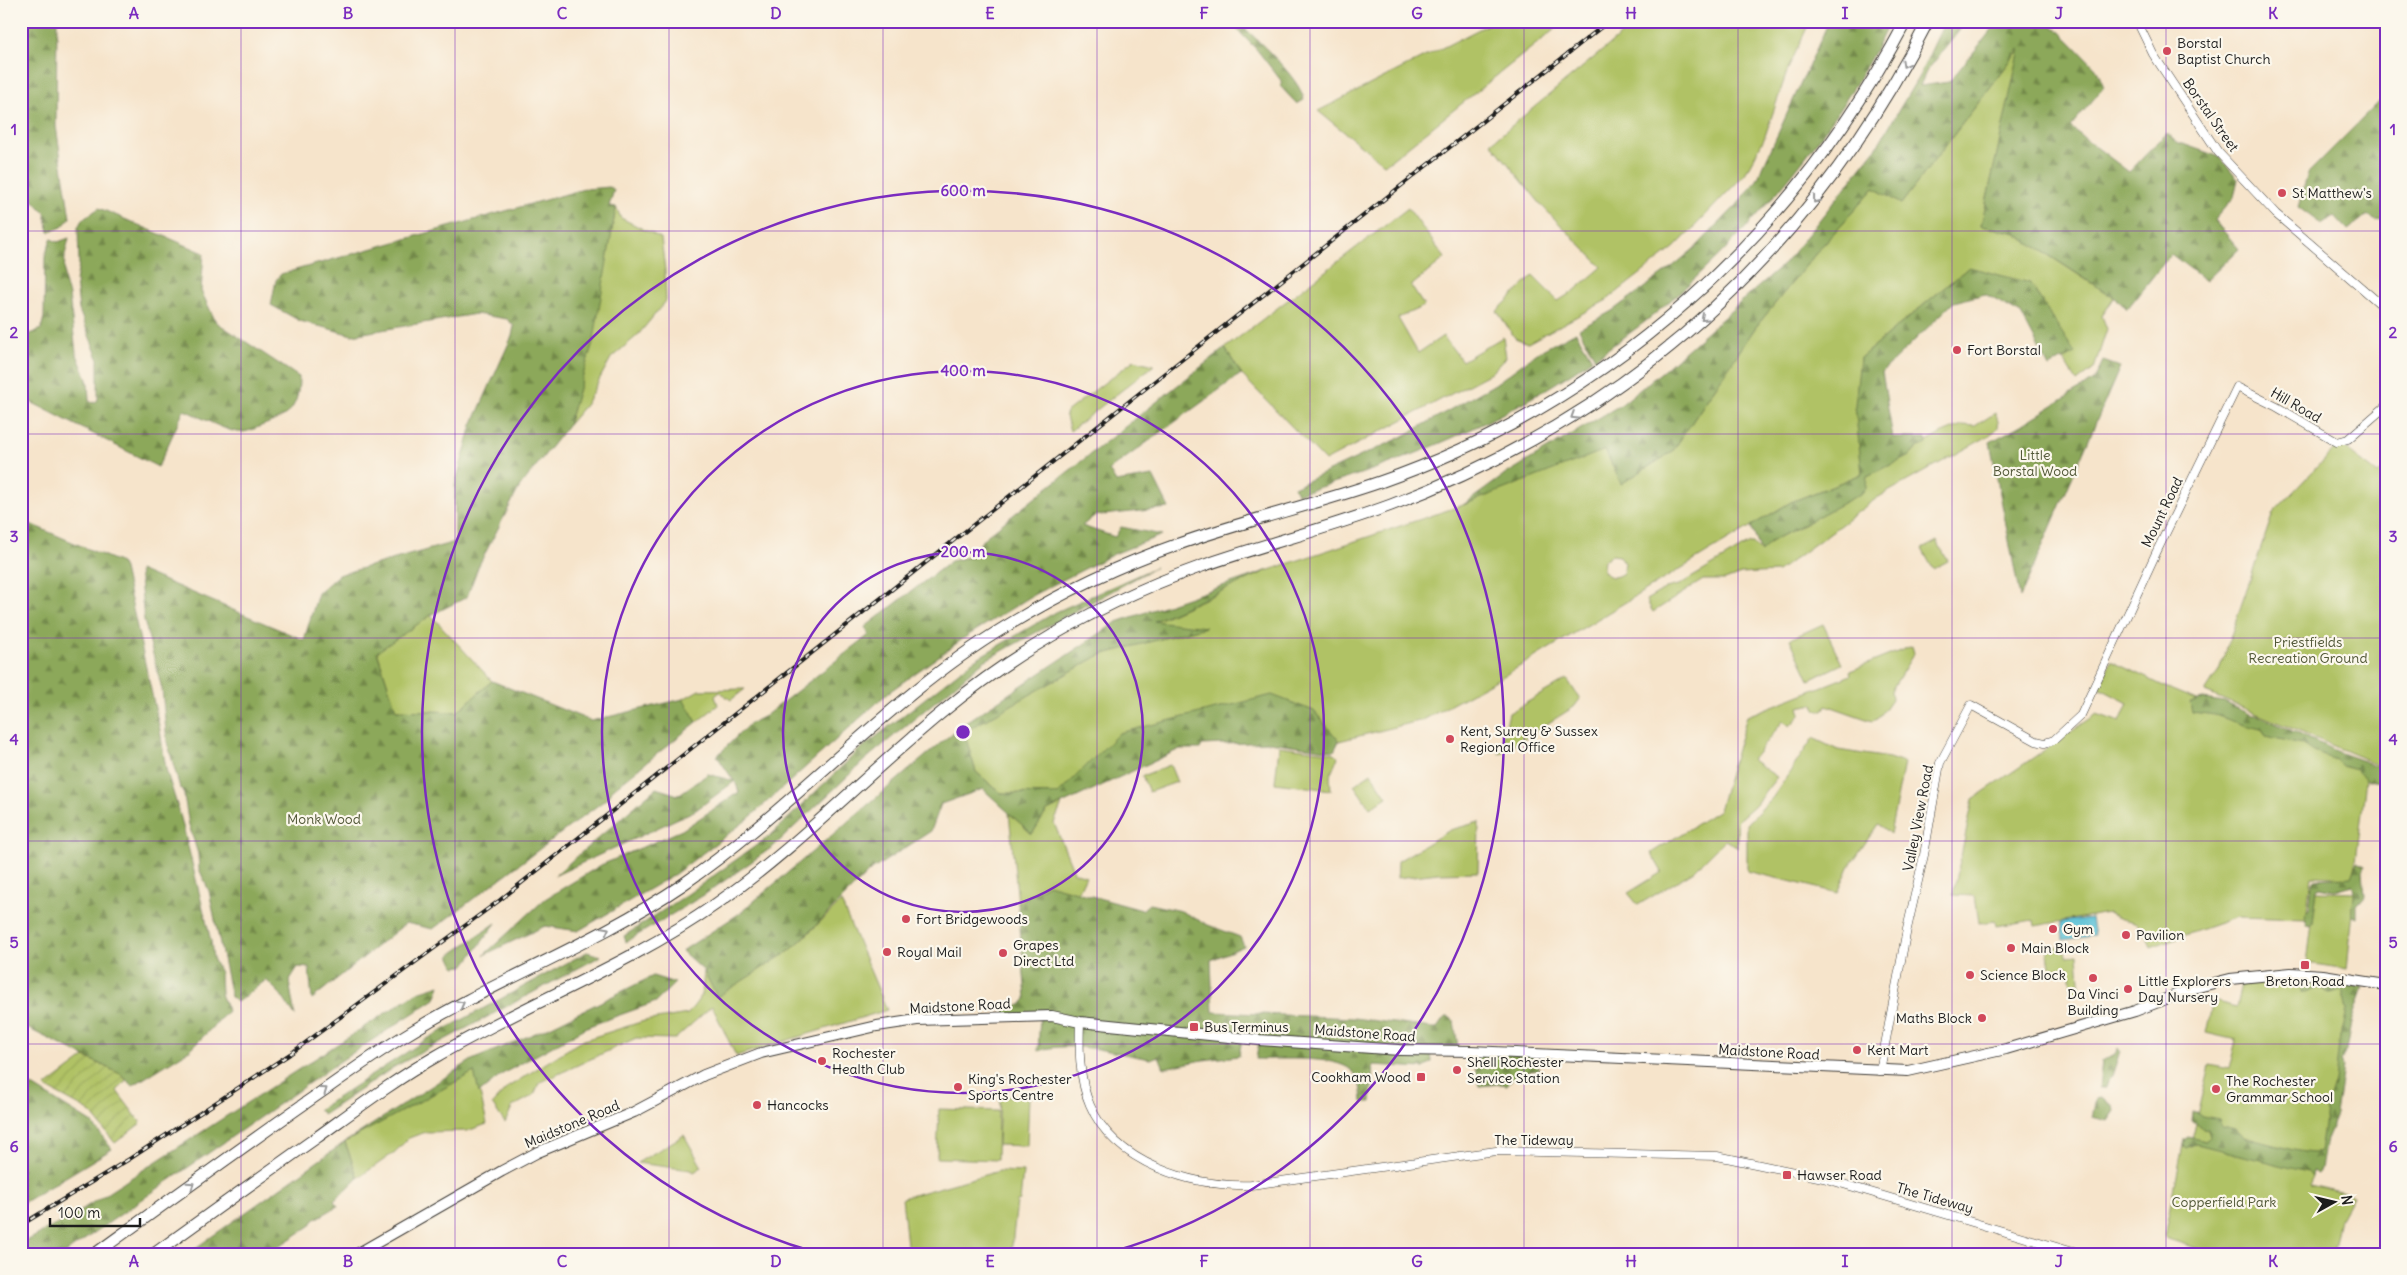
<svg xmlns="http://www.w3.org/2000/svg" width="2407" height="1275" font-family="Delius,sans-serif">
  <defs>
    <pattern id="forest-firs" width="22" height="20" patternUnits="userSpaceOnUse" patternTransform="scale(1.25)"><rect width="22" height="20" fill="#8ca85a"/><path d="M5 1l3.5 6h-7zM16 11l3.5 6h-7z" fill="#72884a"/></pattern>
    <pattern id="garden-furrows" width="10" height="10" patternUnits="userSpaceOnUse" patternTransform="scale(1.25)"><rect width="10" height="10" fill="#b0c265"/><path d="M-1 1l2-2M0 10L10 0M9 11l2-2" fill="none" stroke="#97a657"/></pattern>
  </defs>
  <rect width="100%" height="100%" fill="#fbf7ec"/>
  <filter id="ink" filterUnits="userSpaceOnUse"><feTurbulence type="fractalNoise" baseFrequency=".02" numOctaves="2"/><feDisplacementMap in="SourceGraphic" scale="10" xChannelSelector="R" yChannelSelector="G"/><feConvolveMatrix kernelMatrix="1 2 1 2 8 2 1 2 1" color-interpolation-filters="sRGB"/></filter>
  <filter id="wash" filterUnits="userSpaceOnUse"><feTurbulence type="fractalNoise" baseFrequency=".0096" numOctaves="4" result="noise"/><feDisplacementMap in="SourceGraphic" scale="20" xChannelSelector="R" yChannelSelector="G"/><feGaussianBlur stdDeviation="1.12" result="paint"/><feColorMatrix in="noise" values="0 0 0 0 0 0 0 0 0 0 0 0 0 0 0 0 0 1.4 0 .05"/><feComposite in="paint" operator="in"/></filter>
  <g filter="url(#wash)">
    <rect width="100%" height="100%" fill="#f6e4cb"/>
    <path fill="#b0c265" stroke="#666f40" fill-rule="evenodd" d="M1495,21h70l-175,140 -6,3 -66,-53z
      M1638,21h172l-22,48 -24,70 -19,35 -70,73 -68,53 -79,43 -13,-5 -18,-27 36,-35 25,25 16,-10 28,-24 -59,-60 -52,-64z
      M2021,47l-40,179 32,6 101,66 -12,18 5,13 -13,40 -17,13 -14,-23 12,-7 -106,-85 -109,91 2,116 -71,28 -284,172 -84,46 -84,21 -25,-30 -195,22 -61,61 -57,-1 -25,-21 -13,-40 137,-77 104,-28 -51,-5 113,-51 197,-66 142,-56 17,34 50,-31 83,-124 67,-82 52,-58 27,16zM1612,555l8,1 5,7 -2,10c-8,6 -16,5 -20,-4l1,-9z
      M616,207l5,11 40,20 4,32 1,31 -28,34 -27,23 -25,46 -18,21 24,-81z
      M1408,208l37,50 -34,28 13,20 -26,12 20,35 25,-17 19,25 41,-24 3,20 -15,16 -166,88 -84,-87 -16,-26z
      M1134,360l20,5 -84,66 -5,-18z
      M1995,413c4,10 6,15 -3,21l-115,64 -100,74 -36,2 -16,6h-22l-50,32 -7,-12 20,-12 13,-3 71,-42h3l8,9 9,-10 37,-19 59,-47 44,-20 7,-8 23,-14 22,-9 13,1z
      M2343,447l35,27 8,-6v300l-181,-76 14,-22 54,-157 61,-64z
      M1937,541l11,20 -15,8 -11,-20z
      M431,615l61,66 -35,31 -61,-2 -19,-59z
      M1823,624l19,40 -33,16 -19,-41z
      M1912,646l2,7 -23,38 1,8 -14,20 -6,2 -46,-16 -3,6 -8,-1 -1,-6 -15,3 2,7 -11,12 -7,-5 -31,39 25,17 -22,28 -18,16 1,27 -13,-8 -31,31 -56,34 -10,-12 34,-21 -11,-19 68,-43 28,-94 104,-41 -1,-4z
      M2111,661l61,29 195,80 -13,108 -43,-2 -5,43 -69,-2 -86,30c-14,-36 -16,-19 -43,-34l-73,13 -1,-6 -38,6 -1,-5 -16,2 -4,-27 -22,-1 20,-96 124,-85 23,8 8,-19 -29,-15z
      M1567,679l13,20 -6,8 -75,47 10,-41z
      M745,689l-14,11 -11,-8 -5,4 3,9 -21,17 -14,-23 16,-9z
      M1813,738l25,12 51,8 15,5 -14,71 -12,-10 -29,43 -11,26 -91,-22v-47l26,-27z
      M1279,746l55,7 4,4 -8,19 1,14 -56,-7z
      M1170,765l7,17 -28,10 -7,-16z
      M1371,773l16,24 -17,11 -16,-23z
      M1062,804l-8,19 20,49 12,4 -8,17 -30,-8 -30,18 -9,-90 23,21 15,-23z
      M1479,822l-1,50 -40,1 -41,5 1,-17 52,-31z
      M2316,891l39,1 -8,77 -40,-6z
      M841,902l46,108 -151,46 -24,-50 -37,33 -39,-1 -97,45 -5,12 -22,12 -7,16 -13,-19 16,-17 73,-46 63,-20 44,-7 14,-19 2,-24 13,25 74,-46z
      M2064,946l2,10 12,-1 3,37 -9,1 -3,-26 -16,2 -1,-3h-2l-3,-18z
      M2278,980l37,2 40,6 -36,179 -127,-27 18,-75 19,4 7,-29 -30,-7 7,-32 23,6 5,-23z
      M475,1071l12,53 -20,7 -42,1 -16,6 -14,14 -37,26 -13,-36z
      M1000,1096l29,1 -2,49 -29,-1z
      M939,1109l59,2 -1,49 -60,-2z
      M684,1135l18,32 -8,5 -3,-2 -54,-7z
      M2184,1139l129,32 -3,14 43,10 -13,24 -7,35h-119l-49,-16z
      M999,1171l24,1 -3,29 -3,1 -6,52h-103l-6,-56z"/>
    <path fill="url(#forest-firs)" stroke="#54623b" d="M28,21h29l-1,105 14,92 -8,9 -13,5 -4,-19 -13,-14 -11,-67z
      M1229,21h9c17,18 62,56 66,79l-7,4 -17,-18 3,-3 -26,-33z
      M1829,21h61c-53,110 -136,208 -228,287 -21,18 -45,34 -67,50l-16,-29 33,-18 59,-43 25,-21 41,-42 20,-25z
      M1945,21h22l-41,51 -6,14 29,-4 50,-61h46l17,12 34,35 8,19 -34,40 59,45 38,-39 10,9 43,15 18,22 -4,18 -20,23 25,29 -33,32 -35,-27 -44,55 -6,-7 -108,-70 -32,-6 39,-178 -119,156 -27,-16 -52,58 -67,82 -83,124 -51,32 -16,-34 -142,55 43,-31 116,-70 42,-34 121,-107 90,-113 44,-74z
      M2386,95v123l-10,3 -9,-6 -19,15 -13,-14 -14,8 -23,-17 10,-34z
      M610,187l4,3 -5,16 7,1 -22,132 -26,86 -49,63 -41,79 -11,30 -36,18 -54,37 19,58 61,2 35,-31 99,40 92,-22 14,23 -85,68 -3,7 -176,132 -27,-6 -94,76 -3,-31 -11,-1 -9,14 6,35 -14,-21 -15,-15 -29,22 -6,-5 -22,-106 -10,-22 -1,-15 -9,-29 -6,-36 -3,-1 -13,-46 -5,-53 -18,-69 -5,-50 165,70 14,-47 20,-18 117,-33v-57l17,-60 40,-89 2,-10 -7,-7 -31,-5 -124,21 -52,-14 -29,-16 5,-25 5,-6 303,-85z
      M99,208l105,45 -3,38 15,31 83,55c0,32 -10,39 -38,49 -7,3 -16,7 -23,6 -13,-1 -41,-17 -54,-22l-26,57 -137,-70v-63h9l11,-5 3,-12 1,-61 6,-17 7,3 11,-4 -4,17 -1,23 5,17 7,57 12,30 1,19 4,2 5,-3v-42l-19,-48 -3,-29 3,-17 -1,-37 4,-7z
      M1969,267l61,16 45,70 -26,14 -28,-53 -36,-20 -31,8 -72,70 11,66h33l1,6 -10,4 -7,8 -43,20 -1,12 -2,4 -94,50 -9,10 -10,-26 40,-24 71,-28 -7,-69 5,-47z
      M1576,332l16,27c-88,63 -192,105 -295,135l-3,-7 108,-50 93,-53 45,-33z
      M1225,348l16,26 -132,96 7,12 37,-6 16,32 -75,8 -12,10 33,11 6,-10 41,8 -48,19 -79,40 -68,42 -78,56 -141,127 -73,55 -97,57 -33,-5 -61,29 61,-56 56,-34 81,-35 57,-38 -4,-11 -39,29 -142,66 102,-88 22,7 30,-21 26,7 -17,-25 32,-32 16,-8 104,-81 -4,-8 86,-66 20,-5 13,-18z
      M2103,361l17,6 -100,231 -30,-156 30,-16 74,-46z
      M21,520l100,43 3,6 36,161 6,39 15,49 30,123 2,17 7,15 1,21 7,17 -37,38 -59,37 -10,-11 -101,-50z
      M1156,567l-172,94 -118,98 -92,87 -70,49 -78,47 -2,-6 61,-40 86,-61 88,-85 115,-90 82,-48z
      M1266,571l-112,50 52,6 -106,28 -136,77 12,40 25,21 57,1 61,-61 153,-38 42,16 25,30 -5,10 -65,-9 -67,3 -2,4h-20l-133,62 -15,23 -49,-45 -42,15 -10,27 -61,40 -79,79 -74,47 -13,-26 -22,-20 58,-38 222,-188 155,-103z
      M2203,699l21,3 27,13h6l84,38 42,15 3,2v13l-19,-3 -11,-10 -14,-4 -6,-6 -23,-8 -12,-8 -35,-8 -5,-7 -17,-4 -29,-10 -23,-3 -2,-10z
      M2358,861l7,4 -2,7 2,24 -8,9v12l-4,-2c-2,-10 4,-20 -1,-30l-18,5 -14,-3 -3,2 -4,34 -2,3 -4,-1 -3,-11 5,-5 3,-27 2,-3 38,-2z
      M1048,884l94,26 7,-6 32,7 27,14 32,12 4,9 -33,14 2,52 141,6 79,10h4l7,-10 4,-2 6,5 4,26 -27,4 1,11 -8,6 -51,-3 -2,37h-9c-1,-11 -1,-24 -11,-32 -17,-15 -71,-10 -95,-11l3,-18 -17,-2 -3,17 -36,4 -39,8 -5,-12 -9,3c-36,-6 -77,-19 -112,-8l2,-35 -35,1v-10l16,-2 5,-6 -8,-96z
      M496,923l-32,43 -9,1 -5,-12z
      M587,952l14,4 -207,111 -70,47 -6,-4 109,-71z
      M653,976l22,7 -19,19 -67,24 -85,47 -25,20 -5,-21 -129,70 13,36 -24,23 4,5 -24,14 -4,6 -43,28h-80l158,-112 127,-82 80,-34z
      M2300,979l63,8 -12,35 -5,28 -5,12 2,5 -7,48 -10,24 -5,30 -3,4 -5,-2 -1,6 -5,-5 -106,-27 -6,-1 -9,4 -3,-2 2,-7 3,-2 17,4 3,-4 -2,-8 -4,-1 -10,-8 1,-8h4l6,4 16,3 3,7 14,3 7,8c14,3 67,20 77,15l6,-42 9,-29 5,-46 4,-10 3,-16 -5,-18 -13,3c-5,-1 -7,-5 -11,-6 -6,-1 -9,5 -16,4l-4,-8z
      M440,985l-5,14 -93,61 -278,194h-43v-10l51,-28 346,-224z
      M2118,1048l2,3 -8,25 -3,2 -3,9 -7,1 3,-27 13,-7z
      M1471,1051l63,3 5,16 -22,3 -10,12 -7,-1 -21,2z
      M21,1079l71,44 20,26 -91,55z
      M2101,1098l13,8 1,5 -7,10 -16,-4 4,-18z"/>
    <path fill="url(#garden-furrows)" stroke="#666f40" d="M85,1057l37,18 4,5 -9,11 24,32 -26,20 -26,-32 -44,-24z"/>
    <path fill="#59c0d6" stroke="#3a6e79" d="M2091,918l3,18 -31,4 -2,-18z"/>
  </g>
  <g filter="url(#ink)">
    <g fill="none" stroke-linecap="round" stroke-linejoin="round">
      <g stroke="#3d3a36" stroke-width="9">
        <path id="minor" d="M2137,21l16,33 65,98 58,62 110,95
          M1080,1022c-1,27 -1,58 10,83 25,59 102,82 161,80l245,-34 221,5 106,22 257,76
          M1880,1071l27,-142 17,-74 16,-92 31,-58 65,36 9,2 9,-3 27,-25 75,-162 81,-166 40,20 60,35 11,-3 38,-33"/>
      </g>
      <g stroke="#3d3a36" stroke-width="12">
        <path id="major" d="M357,1254l145,-83 34,-18 98,-41 70,-37 57,-22 116,-27 40,-6 135,-4 28,6 179,18 140,10 72,1 437,20 98,-22 129,-38 59,-23 36,-9 61,-6 32,2 63,10"/>
      </g>
      <g stroke="#3d3a36" stroke-width="13">
        <path id="highway" d="M95,1254c69,-50 139,-101 209,-150 34,-23 67,-48 102,-69 89,-55 189,-91 276,-150 114,-78 204,-186 323,-258 54,-33 111,-61 171,-82 67,-24 137,-40 204,-63 230,-80 413,-247 526,-461
          M154,1254c54,-39 108,-78 162,-116 39,-28 77,-57 119,-81 92,-54 193,-91 281,-153 112,-78 199,-186 317,-257 53,-33 110,-60 169,-81 63,-22 127,-38 189,-61 243,-91 419,-254 537,-484"/>
      </g>
      <use href="#minor" stroke="#fff" stroke-width="8"/>
      <use href="#major" stroke="#fff" stroke-width="10"/>
      <use href="#highway" stroke="#fff" stroke-width="11"/>
      <g stroke="#1c1c1c" stroke-width="4">
        <path id="rail" d="M21,1225l110,-67 159,-104 210,-154 1109,-879"/>
      </g>
      <use href="#rail" stroke="#fbf7ec" stroke-width="2" stroke-dasharray="5.5" stroke-linecap="butt"/>
    </g>
    <defs><path id="oneway-chevron" d="M-2-3.5L2.5 0L-2 3.5" fill="none" stroke-width="1.6" stroke-linecap="round" stroke-linejoin="round" transform="scale(1.25)"/></defs>
    <g stroke="#999">
      <use href="#oneway-chevron" transform="translate(1905 64) rotate(119)"/>
      <use href="#oneway-chevron" transform="translate(1816 200) rotate(128)"/>
      <use href="#oneway-chevron" transform="translate(1704 318) rotate(138)"/>
      <use href="#oneway-chevron" transform="translate(1574 416) rotate(148)"/>
      <use href="#oneway-chevron" transform="translate(606 930) rotate(-28)"/>
      <use href="#oneway-chevron" transform="translate(461 1004) rotate(-28)"/>
      <use href="#oneway-chevron" transform="translate(324 1090) rotate(-36)"/>
      <use href="#oneway-chevron" transform="translate(191 1185) rotate(-35)"/>
    </g>
  </g>
  <path fill="none" stroke="#7b2cbf" stroke-width="1" stroke-opacity="0.55" d="M241,21v1233M455,21v1233M669,21v1233M883,21v1233M1097,21v1233M1310,21v1233M1524,21v1233M1738,21v1233M1952,21v1233M2166,21v1233M21,231h2365M21,434h2365M21,638h2365M21,841h2365M21,1044h2365"/>
  <g fill="none" stroke="#7b2cbf" stroke-width="2.5">
    <circle cx="963" cy="732" r="180"/>
    <circle cx="963" cy="732" r="361"/>
    <path d="M818 1253A541 541 0 1 1 1108 1253"/>
  </g>
  <g fill="#d1495b" stroke="#fbf7ec" stroke-width="2">
    <circle cx="2167" cy="51" r="5"/>
    <circle cx="2282" cy="193" r="5"/>
    <circle cx="1957" cy="350" r="5"/>
    <circle cx="1450" cy="739" r="5"/>
    <circle cx="906" cy="919" r="5"/>
    <circle cx="2053" cy="929" r="5"/>
    <circle cx="2126" cy="935" r="5"/>
    <circle cx="2011" cy="948" r="5"/>
    <circle cx="887" cy="952" r="5"/>
    <circle cx="1003" cy="953" r="5"/>
    <rect x="2300" y="960" width="10" height="10" rx="2.5"/>
    <circle cx="1970" cy="975" r="5"/>
    <circle cx="2093" cy="978" r="5"/>
    <circle cx="2128" cy="989" r="5"/>
    <circle cx="1982" cy="1018" r="5"/>
    <rect x="1189" y="1022" width="10" height="10" rx="2.5"/>
    <circle cx="1857" cy="1050" r="5"/>
    <circle cx="822" cy="1061" r="5"/>
    <circle cx="1457" cy="1070" r="5"/>
    <rect x="1416" y="1072" width="10" height="10" rx="2.5"/>
    <circle cx="958" cy="1087" r="5"/>
    <circle cx="2216" cy="1089" r="5"/>
    <circle cx="757" cy="1105" r="5"/>
    <rect x="1782" y="1170" width="10" height="10" rx="2.5"/>
  </g>
  <g text-anchor="middle" dominant-baseline="central" stroke-width="4.5" stroke-linejoin="round" paint-order="stroke">
    <g font-size="14" fill="#1c1c1c" stroke="#fbf7ec" text-anchor="start">
      <text x="2177" y="43">Borstal<tspan x="2177" dy="16">Baptist Church</tspan></text>
      <text x="2292" y="193">St Matthew's</text>
      <text x="1967" y="350">Fort Borstal</text>
      <text x="1460" y="731">Kent, Surrey &amp; Sussex<tspan x="1460" dy="16">Regional Office</tspan></text>
      <text x="916" y="919">Fort Bridgewoods</text>
      <text x="2063" y="929">Gym</text>
      <text x="2136" y="935">Pavilion</text>
      <text x="1013" y="945">Grapes<tspan x="1013" dy="16">Direct Ltd</tspan></text>
      <text x="2021" y="948">Main Block</text>
      <text x="897" y="952">Royal Mail</text>
      <text x="1980" y="975">Science Block</text>
      <text x="2138" y="981">Little Explorers<tspan x="2138" dy="16">Day Nursery</tspan></text>
      <text x="2305" y="981" text-anchor="middle">Breton Road</text>
      <text x="2093" y="994" text-anchor="middle">Da Vinci<tspan x="2093" dy="16">Building</tspan></text>
      <text x="1972" y="1018" text-anchor="end">Maths Block</text>
      <text x="1204" y="1027">Bus Terminus</text>
      <text x="1867" y="1050">Kent Mart</text>
      <text x="832" y="1053">Rochester<tspan x="832" dy="16">Health Club</tspan></text>
      <text x="1467" y="1062">Shell Rochester<tspan x="1467" dy="16">Service Station</tspan></text>
      <text x="1411" y="1077" text-anchor="end">Cookham Wood</text>
      <text x="968" y="1079">King's Rochester<tspan x="968" dy="16">Sports Centre</tspan></text>
      <text x="2226" y="1081">The Rochester<tspan x="2226" dy="16">Grammar School</tspan></text>
      <text x="767" y="1105">Hancocks</text>
      <text x="1797" y="1175">Hawser Road</text>
    </g>
    <g font-size="14" fill="#1c1c1c" stroke="#fbf7ec">
      <text transform="translate(2211 115) rotate(55)">Borstal Street</text>
      <text transform="translate(2296 405) rotate(30)">Hill Road</text>
      <text transform="translate(2162 512) rotate(-64)">Mount Road</text>
      <text transform="translate(1918 818) rotate(-79)">Valley View Road</text>
      <text transform="translate(960 1006) rotate(-3)">Maidstone Road</text>
      <text transform="translate(1365 1033) rotate(4)">Maidstone Road</text>
      <text transform="translate(1769 1052) rotate(3)">Maidstone Road</text>
      <text transform="translate(572 1124) rotate(-23)">Maidstone Road</text>
      <text x="1534" y="1140">The Tideway</text>
      <text transform="translate(1935 1198) rotate(16)">The Tideway</text>
    </g>
    <g font-size="14" fill="#505636" stroke="#fbf7ec">
      <text x="2035" y="455">Little<tspan x="2035" dy="16">Borstal Wood</tspan></text>
      <text x="2308" y="642">Priestfields<tspan x="2308" dy="16">Recreation Ground</tspan></text>
      <text x="324" y="819">Monk Wood</text>
      <text x="2224" y="1202">Copperfield Park</text>
    </g>
  </g>
  <circle cx="963" cy="732" r="8" fill="#7b2cbf" stroke="#fbf7ec" stroke-width="2.5"/>
  <g font-size="15" text-anchor="middle" font-weight="bold" fill="#7b2cbf" stroke="#fbf7ec" stroke-width="4.5" stroke-linejoin="round" paint-order="stroke">
    <text x="963" y="196">600 m</text>
    <text x="963" y="376">400 m</text>
    <text x="963" y="557">200 m</text>
  </g>
  <rect width="2407" height="1275" fill="none" stroke="#fbf7ec" stroke-width="55"/>
  <g transform="translate(2334 1202) rotate(82)" stroke="#fbf7ec" stroke-width="4" paint-order="stroke">
  <path d="M0-4L9 19L0 12L-9 19Z" fill="#1c1c1c"/>
  <text y="-8" font-size="14" font-weight="bold" text-anchor="middle" fill="#1c1c1c">N</text>
  </g>
  <path d="M50 1218v8h90v-8" fill="none" stroke="#1c1c1c" stroke-width="2.5"/>
  <text x="58" y="1218" font-size="15" fill="#1c1c1c" stroke="#fbf7ec" stroke-width="4" paint-order="stroke">100 m</text>
  <rect x="28" y="28" width="2352" height="1220" fill="none" stroke="#7b2cbf" stroke-width="2"/>
  <g font-size="16" text-anchor="middle" font-weight="bold" fill="#7b2cbf">
    <text x="134" y="19">A</text>
    <text x="348" y="19">B</text>
    <text x="562" y="19">C</text>
    <text x="776" y="19">D</text>
    <text x="990" y="19">E</text>
    <text x="1204" y="19">F</text>
    <text x="1417" y="19">G</text>
    <text x="1631" y="19">H</text>
    <text x="1845" y="19">I</text>
    <text x="2059" y="19">J</text>
    <text x="2273" y="19">K</text>
    <text x="14" y="135">1</text>
    <text x="2393" y="135">1</text>
    <text x="14" y="338">2</text>
    <text x="2393" y="338">2</text>
    <text x="14" y="542">3</text>
    <text x="2393" y="542">3</text>
    <text x="14" y="745">4</text>
    <text x="2393" y="745">4</text>
    <text x="14" y="948">5</text>
    <text x="2393" y="948">5</text>
    <text x="14" y="1152">6</text>
    <text x="2393" y="1152">6</text>
    <text x="134" y="1267">A</text>
    <text x="348" y="1267">B</text>
    <text x="562" y="1267">C</text>
    <text x="776" y="1267">D</text>
    <text x="990" y="1267">E</text>
    <text x="1204" y="1267">F</text>
    <text x="1417" y="1267">G</text>
    <text x="1631" y="1267">H</text>
    <text x="1845" y="1267">I</text>
    <text x="2059" y="1267">J</text>
    <text x="2273" y="1267">K</text>
  </g>
</svg>
